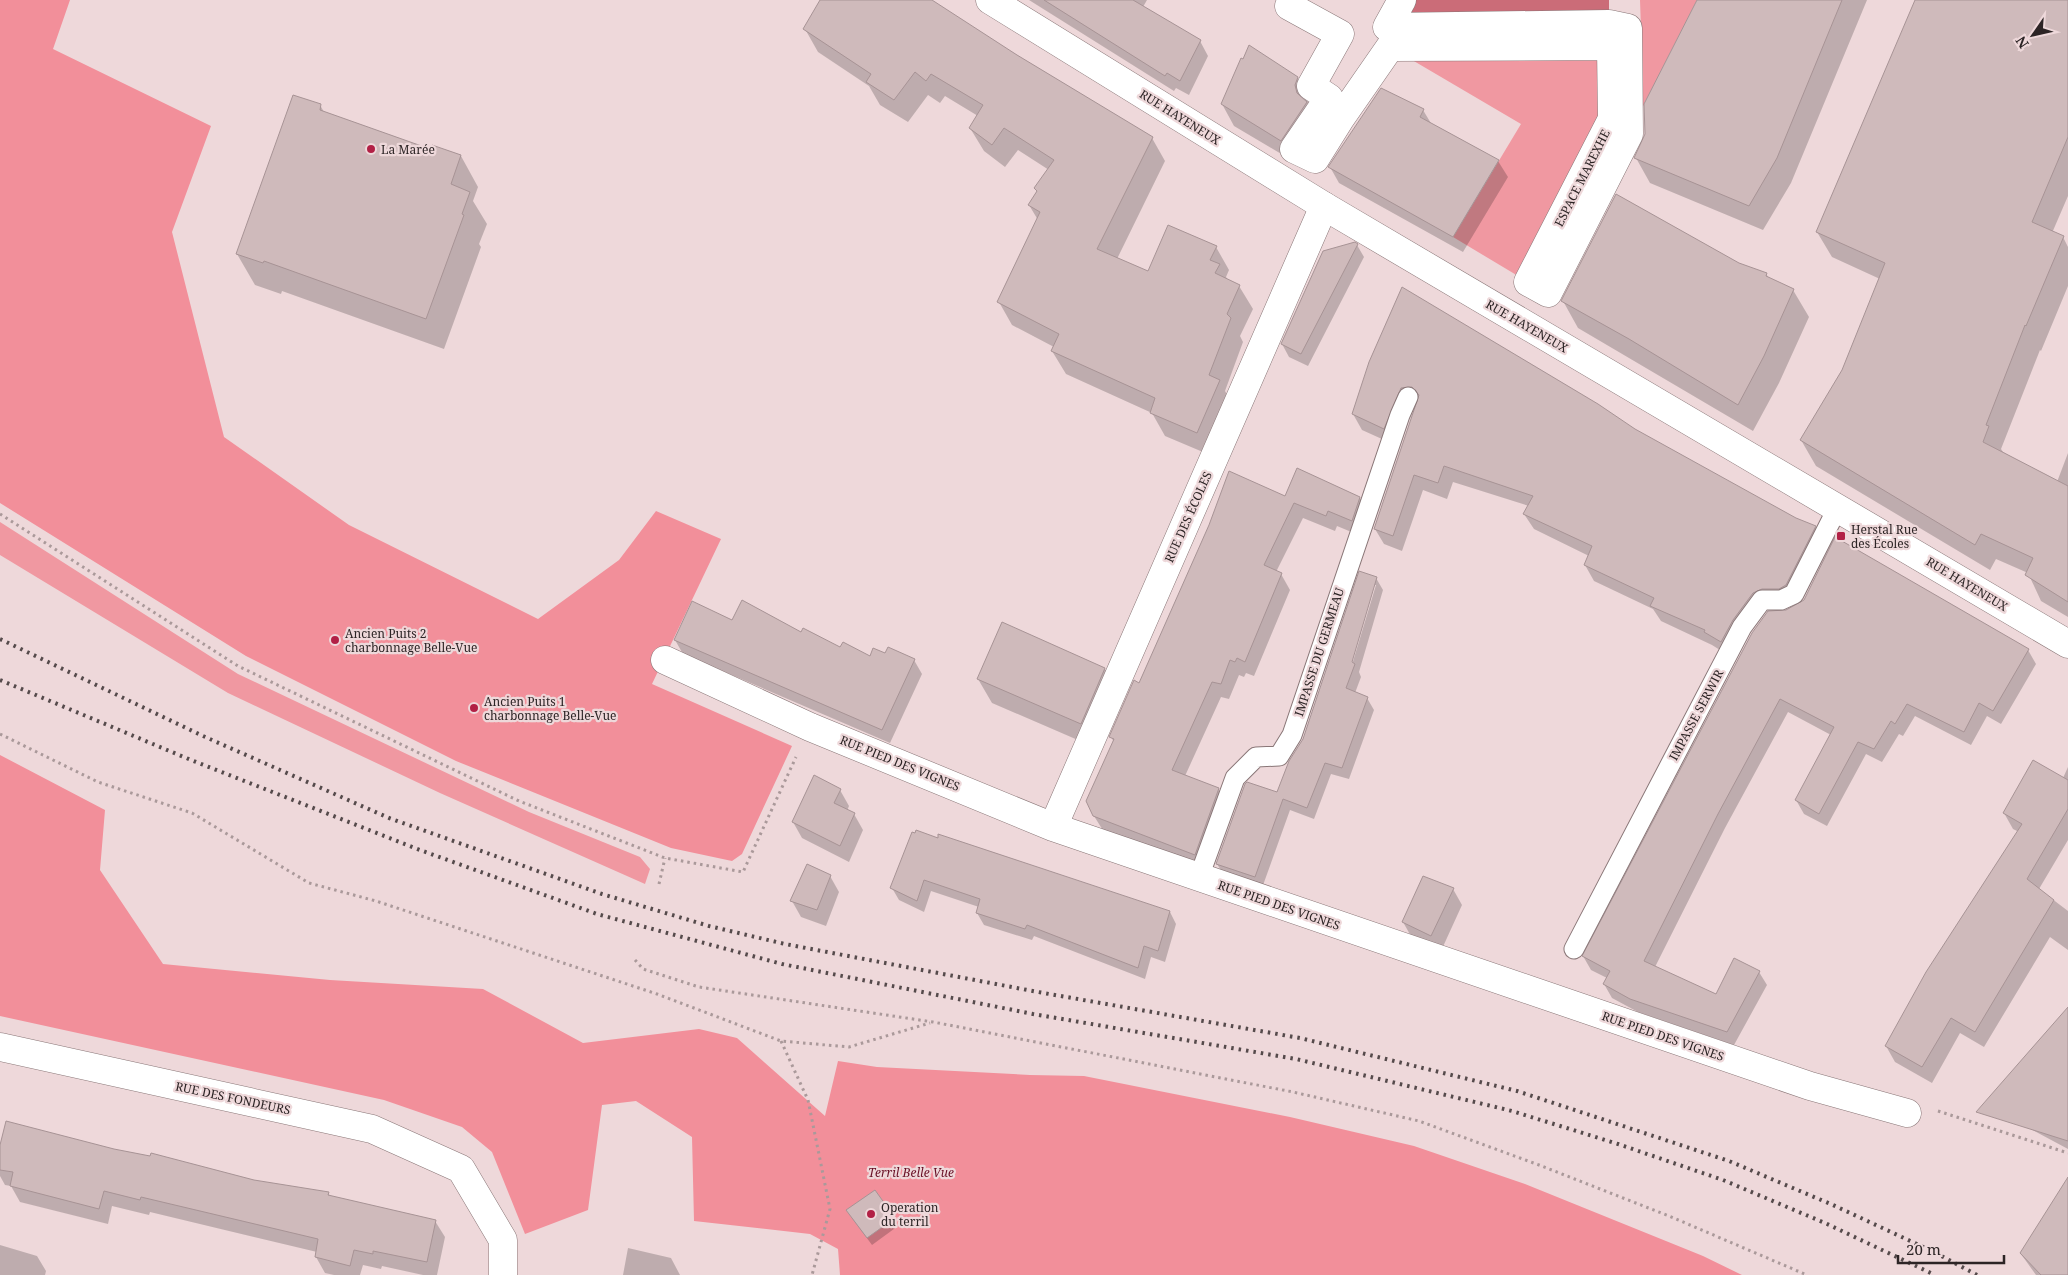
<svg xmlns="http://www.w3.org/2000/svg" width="2068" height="1275" font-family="'Noto Serif',serif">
  <rect width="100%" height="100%" fill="#eed8da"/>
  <path fill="#f098a1" d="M1640,0h57l-68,134 12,-105z
    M1611,46l1,73 -84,163 -75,-45 68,-113 -131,-77z
    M0,522l238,152 291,138 111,45 10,12 -5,15 -205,-91 -212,-100 -228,-138z"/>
  <path fill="#f28f9a" d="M0,0h70l-17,49 158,77 -39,106 52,205 125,88 189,94 81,-59 37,-49 65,28 -69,145 140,62 -50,108 -10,7 -61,-13 -215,-87 -210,-105 -246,-153z
    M0,755l105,55 -5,60 63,94 167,16 153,9 100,54 116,-14 38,9 88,78 13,-55 39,6 153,8 54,1 206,41 124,29 111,38 178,72 39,19h-902l-2,-26 -28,-15 -116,-13 -2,-84 -56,-36 -34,4 -14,105 -63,24 -33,-82 -30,-25 -78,-27 -384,-84z"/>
  <path fill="#cb6c78" d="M1402,0h207v24l-222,3z"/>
  <path fill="#0003" fill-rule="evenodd" d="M835,0h95l86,56 136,82 13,23 -48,98 32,14 67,-26 13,23 -3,7 2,3 11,6 14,23 -13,27 3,6 -18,49 8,13 -23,51 -45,-19 -13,-23 -86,-39 -14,-23 2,-4 -42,-22 -13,-23 39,-82 -9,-15 20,-35 -31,-20 -13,17 -21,-16 -14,-23 8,-12 -33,-20 -5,7 -12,-8 -20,27 -28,-17 -11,-19 -51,-34 -13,-23z
    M1029,0h118l-4,7 57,34 8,15 -19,39 -13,-7 -2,3z
    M1699,0h168l-76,183 -28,47 -113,-47 -14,-25z
    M1916,0h152v196l-16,37 11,4 5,10v39l-27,65 -1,-1 -39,99 2,3 54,30 11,-29v164l-27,-16 -13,-28 -32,-14 -6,11 -174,-104 -15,-26 42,-70 37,-91 -48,-22 -15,-25z
    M1297,78l12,21 -16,62 -59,-35 -12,-22z
    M320,105l4,7 107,39 30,5 17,31 -5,14 14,23 -8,20 2,3 -37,102 -162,-58 -1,3 -26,-9 -18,-31z
    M1423,110l9,15 66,36 10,16 -45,75 -124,-69 -9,-16z
    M1357,245l7,12 -56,109 -19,-9 -7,-13z
    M1739,264l27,10 3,4 24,12 16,27 -30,66 -26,48 -175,-103 -15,-27z
    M1371,362l264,68 160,90 20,7 9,16 -30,58 -32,8 -31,48 -19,-12 -51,-24 -8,-12 -59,-28 -9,-16 4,-9 -55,-27 -10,-15 5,-8 -76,-24 -6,17 -24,-9 -21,61 -18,-7 -9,-15 43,-126 -8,1 -17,40 -31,-14 -9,-16z
    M1286,498h74l9,16 -8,22 -24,-10 -2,5 -32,-13 -27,54 5,2 9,16 -36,86 -8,-3 -2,4 -5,-2 -10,24 -8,-2 -36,79 33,13 9,16 -23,65 -100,-38 -10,-16 20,-74 -3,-5 29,-53z
    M1376,578l7,12 -24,82 2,5 -6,16 12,5 7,12 -25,69 -18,-5 -17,45 -24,-9 -28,78 -38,-13 -7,-11 61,-70zM1373,585h3l-25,83h-2z
    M732,622l109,26 29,10 15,-3 29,5 8,14 -32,69 -207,-89 -8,-14z
    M1753,634l275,16 8,14 -35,60 -14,-8 -16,29 -56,-29 -12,20 -4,-2 -17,28 -16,-8 -39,72 -23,-12 -8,-14 35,-65 -43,-23 -63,116 -70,139 61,28 43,-23 8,13 -33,60 -96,-33 -26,-14 -8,-14 3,-6 -16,-8 -8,-14z
    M1105,669l13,24 -24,54 -102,-44 -14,-24z
    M2068,767v73l-29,49 29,22v39l-18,-13 -66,110 -24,-14 -28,50 -37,-21 -9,-16 133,-214 -6,-3 -9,-16 59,-35z
    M840,790l9,16 -2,5 7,3 9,16 -14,32 -47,-24 -9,-16z
    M912,834l258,78 6,12 -11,38 -14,-5 -6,22 -111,-43 -2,4 -48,-15 -7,-12 2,-6 -48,-16 -7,21 -25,-12 -7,-12z
    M830,876l9,16 -13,34 -25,-9 -9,-16z
    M1453,889l9,16 -21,46 -29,-13 -9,-16z
    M2068,1009v140l-54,-29z
    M0,1150h114l140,31 74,12 2,3 105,25 10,16 -8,38h-14l-41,-9 -1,3 -18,-4 -3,10h-26l-9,-2 -9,-16 1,-5 -167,-40 -1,3 -37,-9 -4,18 -88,-22 -9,-16 -6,-1 -5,-9z
    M2068,1190v85h-32l-15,-21z
    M852,1218l42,1 4,7 -26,19z
    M0,1245l37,11 9,15 -1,4h-45z
    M628,1248l43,10 9,17h-57z"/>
  <path fill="#cfbabb" stroke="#a79395" d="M820,0h112l85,55 136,82 -56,112 51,22 20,-46 49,21 -7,14 10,4 -5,9 25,12 -13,29 4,4 -22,57 11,5 -23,53 -47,-20 5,-15 -104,-47 8,-17 -62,-32 43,-90 -12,-7 9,-14 -3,-3 20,-28 -50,-32 -12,17 -23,-17 14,-23 -52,-31 -5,7 -11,-9 -21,28 -28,-18 5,-8 -68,-45z
    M1044,0h89l68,40 -21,41 -13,-8 -2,3z
    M1697,0h145l-65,158 -28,48 -115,-48 11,-24 -1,-30z
    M1915,0h153v137l-36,85 32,14 -38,90 -1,-1 -39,100 3,1 -6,16 85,44v116l-43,-27 8,-17 -52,-24 -6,11 -175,-105 42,-70 43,-107 -69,-31z
    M1249,45l49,32 -3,8 2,8 10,9 -26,39 -60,-37 20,-46 2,1z
    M1381,88l43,21 -4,8 79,43 -46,77 -125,-70z
    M293,95l28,9 -1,6 110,39 2,-4 29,10 -10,29 19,8 -8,22 2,1 -38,104 -162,-58 -1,2 -27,-9z
    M1616,194l123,69 28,10 -1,3 28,13 -30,67 -26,49 -109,-66 -68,-38z
    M1355,242l3,2 -57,110 -20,-10 42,-93z
    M1402,287l196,117 37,25 161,89 20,8 -30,59 -7,4h-17l-9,4 -20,27 -12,22 -17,-10 1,-2 -55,-24 4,-8 -70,-33 8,-19 -69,-32 10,-18 -89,-30 -6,17 -24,-8 -21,61 -19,-7 45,-134 -7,-8 -11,1 -17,41 -32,-15 17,-52z
    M1297,468l63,29 -8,24 -24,-10 -2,5 -32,-13 -30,62 18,8 -37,89 -8,-4 -2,4 -5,-2 -9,24 -9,-2 -40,88 47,18 -24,67 -102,-39 -7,-15 28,-62 -5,-2 25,-57 5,3 70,-158 20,-54 56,25z
    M1835,537l194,112 -36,62 -14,-8 -15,29 -57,-28 -12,20 -4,-3 -17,28 -16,-7 -39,72 -24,-14 39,-73 -54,-28 -62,115 -74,147 72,33 18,-36 26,13 -33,61 -97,-33 -27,-15 7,-13 -28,-15 170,-323 16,-22 18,-1 18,-10z
    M1359,571l18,6 -25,85 3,2 -9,24 22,9 -26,71 -17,-5 -18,45 -24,-9 -28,78 -39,-13 29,-80 2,-2 30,10 12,-31 14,-22z
    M742,600l59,32 2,-4 37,19 3,-5 27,14 3,-8 12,5 3,-6 27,12 -33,71 -208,-90 18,-39 40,19z
    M1002,622l103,46 -24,56 -104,-45z
    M2033,760l35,20v29l-41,70 27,21 -79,132 -24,-14 -29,49 -37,-21 41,-74 96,-148 -19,-11z
    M814,775l27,14 -7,14 21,10 -15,33 -48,-24z
    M916,830l22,8v-4l232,77 -12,40 -14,-5 -6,22 -111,-43 -2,4 -49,-16 4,-14 -56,-19 -7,21 -27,-13 22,-56 3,1z
    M807,864l24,11 -14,35 -27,-9z
    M1423,876l31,12 -23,48 -29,-14z
    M2068,1007v134l-92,-29 56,-64z
    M6,1121l108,28 36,7 1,-3 103,27 75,12 -1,3 108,25 -9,42 -54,-11v3l-19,-4 -4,16 -35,-9 3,-18 -177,-42 -1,3 -36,-9 -5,18 -89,-23 3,-14 -13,-2v-25z
    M2068,1177v98h-27l-21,-22z
    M875,1190l20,28 -28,20 -21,-28z"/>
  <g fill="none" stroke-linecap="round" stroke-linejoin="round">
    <g stroke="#897677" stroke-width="21">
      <path id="service" d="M1199,877l36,-99 21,-21 23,-1 13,-21 108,-320 8,-18
        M1574,949l168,-322 20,-27h19l13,-6 44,-87"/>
    </g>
    <g stroke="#897677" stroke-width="29">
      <path id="pedestrian" d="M1292,0l-3,6 51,28 -29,52 18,12 -35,51 21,10 25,-40 50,-72 221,-1 1,73 -84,163 20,11 81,-159 -1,-106 -19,-4 -222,3 15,-27"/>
    </g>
    <g stroke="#897677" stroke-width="29">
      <path id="minor" d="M665,660l145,67 243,100 757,259 97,27
        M1053,827l271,-621
        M0,1047l372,82 89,40 42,71v35"/>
    </g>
    <g stroke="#897677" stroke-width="29">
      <path id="tertiary" d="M990,0l334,206 744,438"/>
    </g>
    <path stroke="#aa999a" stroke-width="3" stroke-dasharray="2.5 4" stroke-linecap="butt" d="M0,514l238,152 281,135 146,57 78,14 53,-115
      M0,734l98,48 94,31 117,70 67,18 281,93 124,47 68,6 81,-24
      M659,884l6,-26
      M635,960l8,9 56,18 234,35 360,70 126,29 120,44 130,51 138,59
      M781,1041l27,59 22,109 -18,66
      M1938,1111l130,42"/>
    <use href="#service" stroke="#fff" stroke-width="19"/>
    <use href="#pedestrian" stroke="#fff" stroke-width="28"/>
    <use href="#minor" stroke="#fff" stroke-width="28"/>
    <use href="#tertiary" stroke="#fff" stroke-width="28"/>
    <path stroke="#554a4b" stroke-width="4" stroke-dasharray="2.5 5" stroke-linecap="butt" d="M0,639l203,97 186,82 213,76 107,32 76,18 253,48 262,46 217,53 212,70 104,44 101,47 43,23
      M0,680l191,80 229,90 177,64 185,50 251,50 263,45 216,52 106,33 105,36 102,43 110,52"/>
  </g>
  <g fill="#b22045" stroke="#eed8da" stroke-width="2">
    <circle cx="371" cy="149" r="5"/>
    <rect x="1836" y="531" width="10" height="10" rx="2.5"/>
    <circle cx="335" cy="640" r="5"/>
    <circle cx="474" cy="708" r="5"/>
    <circle cx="871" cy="1214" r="5"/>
  </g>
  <g text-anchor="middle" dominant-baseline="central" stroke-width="4.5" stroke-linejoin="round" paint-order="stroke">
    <g font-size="12" fill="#2c2425" stroke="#eed8da">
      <text transform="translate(1180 117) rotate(32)">RUE HAYENEUX</text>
      <text transform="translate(1582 178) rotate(-63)">ESPACE MAREXHE</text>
      <text transform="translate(1527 326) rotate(30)">RUE HAYENEUX</text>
      <text transform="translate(1188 517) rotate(-66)">RUE DES ÉCOLES</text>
      <text transform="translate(1967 584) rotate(31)">RUE HAYENEUX</text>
      <text transform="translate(1319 652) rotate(-72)">IMPASSE DU GERMEAU</text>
      <text transform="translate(1696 715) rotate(-62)">IMPASSE SERWIR</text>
      <text transform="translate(900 763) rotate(22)">RUE PIED DES VIGNES</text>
      <text transform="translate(1279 905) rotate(19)">RUE PIED DES VIGNES</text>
      <text transform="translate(1663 1036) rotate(19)">RUE PIED DES VIGNES</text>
      <text transform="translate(233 1098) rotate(12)">RUE DES FONDEURS</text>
    </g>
    <g font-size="12" fill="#2c2425" stroke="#eed8da" text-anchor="start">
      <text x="381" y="149">La Marée</text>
      <text x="1851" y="529">Herstal Rue<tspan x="1851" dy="14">des Écoles</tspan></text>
      <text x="345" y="633">Ancien Puits 2<tspan x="345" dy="14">charbonnage Belle-Vue</tspan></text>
      <text x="484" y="701">Ancien Puits 1<tspan x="484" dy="14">charbonnage Belle-Vue</tspan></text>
      <text x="881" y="1207">Operation<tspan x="881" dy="14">du terril</tspan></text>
    </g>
    <g font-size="12" font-style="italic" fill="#680f25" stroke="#eed8da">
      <text x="911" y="1172">Terril Belle Vue</text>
    </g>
  </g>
  <g transform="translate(2033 35) rotate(236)" stroke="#eed8da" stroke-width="4" paint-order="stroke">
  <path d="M0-4L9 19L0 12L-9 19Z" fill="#2c2425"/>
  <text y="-8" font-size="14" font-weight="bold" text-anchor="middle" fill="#2c2425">N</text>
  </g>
  <path d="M1898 1255v8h106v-8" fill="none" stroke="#2c2425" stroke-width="2.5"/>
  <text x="1906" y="1255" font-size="15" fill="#2c2425" stroke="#eed8da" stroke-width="4" paint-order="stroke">20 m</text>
</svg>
